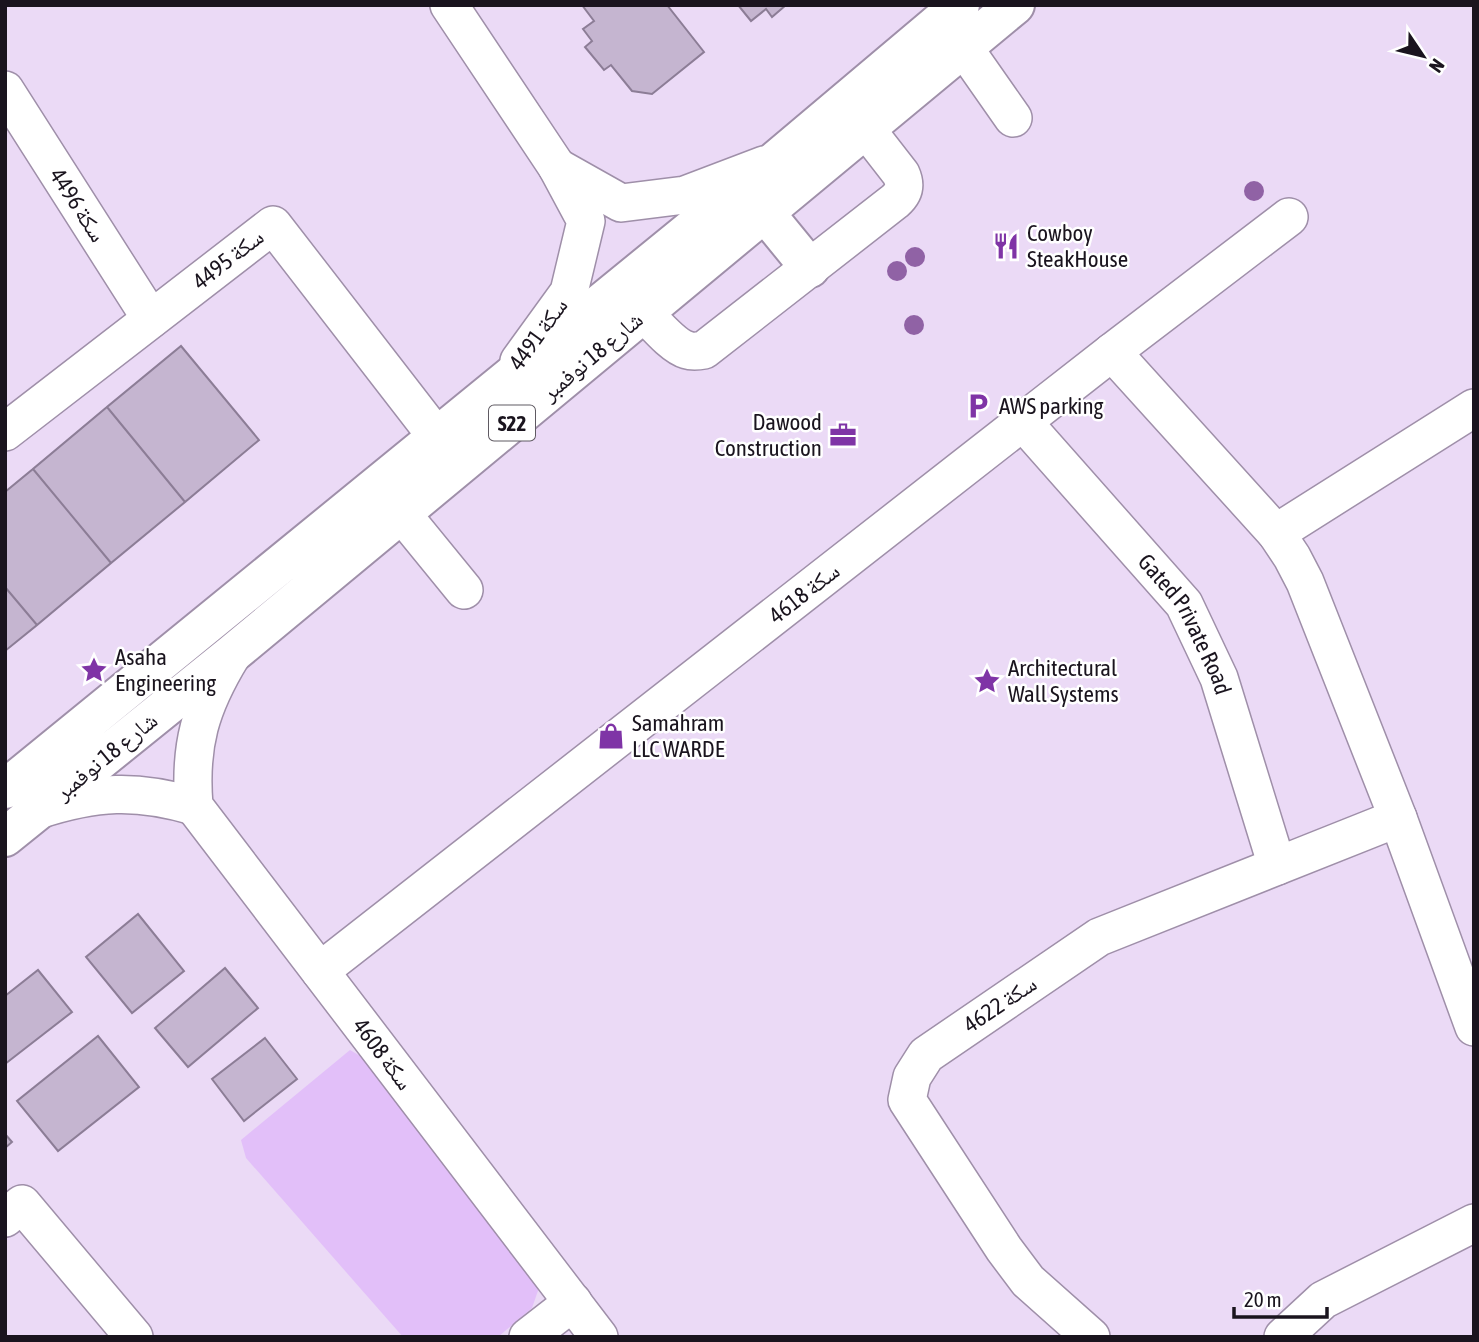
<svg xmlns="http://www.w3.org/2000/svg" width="1479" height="1342" font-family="'Asap Condensed','Noto Naskh Arabic',sans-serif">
  <rect width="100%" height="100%" fill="#ebdaf6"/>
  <path fill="#e2bff9" d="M350,1050l17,10 173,225 -8,23 -34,29h-95l-157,-179 -5,-18z"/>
  <path fill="#c5b5d0" stroke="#8c7d96" stroke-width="2" d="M582,5h85l37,47 -52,42 -20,-3 -21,-26 -7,5 -19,-23 7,-6 -9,-12 11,-8z
    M738,5h48l-14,12 -6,-8 -15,12z
    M181,346l78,94 -74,62 -78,-95z
    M107,407l78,95 -74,61 -78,-94z
    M33,469l78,94 -74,62 -32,-38v-95z
    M5,587l32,38 -32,26z
    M138,914l46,57 -52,42 -46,-56z
    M225,968l33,40 -70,59 -33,-39z
    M38,970l34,42 -67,52v-68z
    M98,1036l41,51 -81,64 -41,-50z
    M265,1038l32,41 -53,42 -32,-42z
    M5,1134l7,8 -7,6z"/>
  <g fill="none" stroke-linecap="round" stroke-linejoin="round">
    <g stroke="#9f8fa9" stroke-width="40">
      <g id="minor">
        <path d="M449,5l108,162"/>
        <path d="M964,48l49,70"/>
        <path d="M5,90l146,229"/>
        <path d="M644,313c11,11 29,33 43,37 6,2 12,1 17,0l191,-149c9,-8 11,-16 6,-27l-35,-45"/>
        <path d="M1112,352l164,181 16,24 13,25 93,236 76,209"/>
        <path d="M519,361l50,-69 17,-71 -29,-54 64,36 64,-8 79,-30"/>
        <path id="s1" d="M1023,422l161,182 35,74 58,188"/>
        <path d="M5,432l268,-207 164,212"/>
        <path d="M402,514l62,76"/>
        <path d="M1276,533l198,-125"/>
        <path d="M232,655c-32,52 -43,91 -38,151l405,531"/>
        <path d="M38,810c58,-19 98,-21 156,-4"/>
        <path d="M320,971l792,-619 177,-135"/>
        <path d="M5,1218l17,-14 112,133"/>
        <path d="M528,1337l45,-35"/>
        <path d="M1091,1337l-63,-56 -24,-32 -97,-149 5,-23 14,-22 173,-118 299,-119"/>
        <path d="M1283,1337l40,-37 151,-77"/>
      </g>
    </g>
    <g stroke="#9f8fa9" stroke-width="42">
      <path id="major" d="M765,213l45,55
        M5,789l770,-628 185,-156
        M5,837l227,-183 783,-649"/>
    </g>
    <use href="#minor" stroke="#fff" stroke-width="37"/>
    <use href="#major" stroke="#fff" stroke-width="38"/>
  </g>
  <g fill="#9062a5">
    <circle cx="1254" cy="191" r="10"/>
    <circle cx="915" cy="257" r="10"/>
    <circle cx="897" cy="271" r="10"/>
    <circle cx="914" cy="325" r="10"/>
  </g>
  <defs>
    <g id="restaurant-bare" transform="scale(2.1)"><path d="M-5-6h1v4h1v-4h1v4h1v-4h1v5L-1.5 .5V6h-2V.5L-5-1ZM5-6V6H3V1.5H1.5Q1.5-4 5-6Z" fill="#7f34a6" stroke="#fff" stroke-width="2.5" paint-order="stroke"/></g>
    <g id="parking-bare" transform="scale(2.1)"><path d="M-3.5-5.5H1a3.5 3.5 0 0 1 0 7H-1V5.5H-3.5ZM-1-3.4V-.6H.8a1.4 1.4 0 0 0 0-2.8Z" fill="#7f34a6" stroke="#fff" stroke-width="2.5" paint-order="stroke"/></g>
    <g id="office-bare" transform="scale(2.1)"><path d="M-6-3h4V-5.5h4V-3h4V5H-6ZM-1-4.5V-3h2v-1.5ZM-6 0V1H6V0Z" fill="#7f34a6" stroke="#fff" stroke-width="2.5" paint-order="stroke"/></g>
    <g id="sight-bare" transform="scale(2.1)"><path d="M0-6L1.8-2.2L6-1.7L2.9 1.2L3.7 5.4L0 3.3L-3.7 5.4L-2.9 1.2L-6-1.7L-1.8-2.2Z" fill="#7f34a6" stroke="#fff" stroke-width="2.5" paint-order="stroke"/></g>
    <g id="shop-bare" transform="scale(2.1)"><path d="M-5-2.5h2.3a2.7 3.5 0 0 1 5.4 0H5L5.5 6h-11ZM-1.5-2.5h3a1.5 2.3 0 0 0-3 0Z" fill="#7f34a6" stroke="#fff" stroke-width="2.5" paint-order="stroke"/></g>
  </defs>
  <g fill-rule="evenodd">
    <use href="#restaurant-bare" x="1006" y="246"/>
    <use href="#parking-bare" x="978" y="406"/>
    <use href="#office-bare" x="843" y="435"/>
    <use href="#sight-bare" x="94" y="670"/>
    <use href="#sight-bare" x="987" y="681"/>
    <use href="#shop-bare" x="611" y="736"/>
  </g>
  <g text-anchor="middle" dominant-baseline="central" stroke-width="5" stroke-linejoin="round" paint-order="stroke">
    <rect fill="#fff" stroke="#5f5a62" stroke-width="2" x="489" y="405.5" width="46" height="35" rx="5"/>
    <g font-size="21" font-weight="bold" fill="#1a141e">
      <text x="512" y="423">S22</text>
    </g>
    <g font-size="23" fill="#1a141e" stroke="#fff">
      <text transform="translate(78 205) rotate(57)">سكة 4496</text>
      <text transform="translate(228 259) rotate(-38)">سكة 4495</text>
      <text transform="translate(538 334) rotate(-54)">سكة 4491</text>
      <text transform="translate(592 356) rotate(-40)">شارع 18 نوفمبر</text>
      <text transform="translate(804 593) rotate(-38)">سكة 4618</text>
      <text stroke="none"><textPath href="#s1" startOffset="261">Gated Private Road</textPath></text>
      <text transform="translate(106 756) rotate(-39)">شارع 18 نوفمبر</text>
      <text transform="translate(1000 1004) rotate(-34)">سكة 4622</text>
      <text transform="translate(383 1054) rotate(53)">سكة 4608</text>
    </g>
    <g font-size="23" fill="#1a141e" stroke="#fff" text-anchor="start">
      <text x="1027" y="233">Cowboy<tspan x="1027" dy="26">SteakHouse</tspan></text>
      <text x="999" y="406">AWS parking</text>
      <text x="822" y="422" text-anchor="end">Dawood<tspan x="822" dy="26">Construction</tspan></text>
      <text x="115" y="657">Asaha<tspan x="115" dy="26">Engineering</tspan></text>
      <text x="1008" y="668">Architectural<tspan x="1008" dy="26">Wall Systems</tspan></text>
      <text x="632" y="723">Samahram<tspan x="632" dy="26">LLC WARDE</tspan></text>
    </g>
  </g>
  <rect width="1479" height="1342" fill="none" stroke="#1a141e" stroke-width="14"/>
  <g transform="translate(1423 56) rotate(125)" stroke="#ffffff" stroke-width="5" paint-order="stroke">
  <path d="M0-5L12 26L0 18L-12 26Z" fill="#1a141e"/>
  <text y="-10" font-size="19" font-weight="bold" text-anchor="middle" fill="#1a141e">N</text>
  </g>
  <path d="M1234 1307v10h93v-10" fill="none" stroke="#1a141e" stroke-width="3.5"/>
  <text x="1244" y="1307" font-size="21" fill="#1a141e" stroke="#ffffff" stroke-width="5" paint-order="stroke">20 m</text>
</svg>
